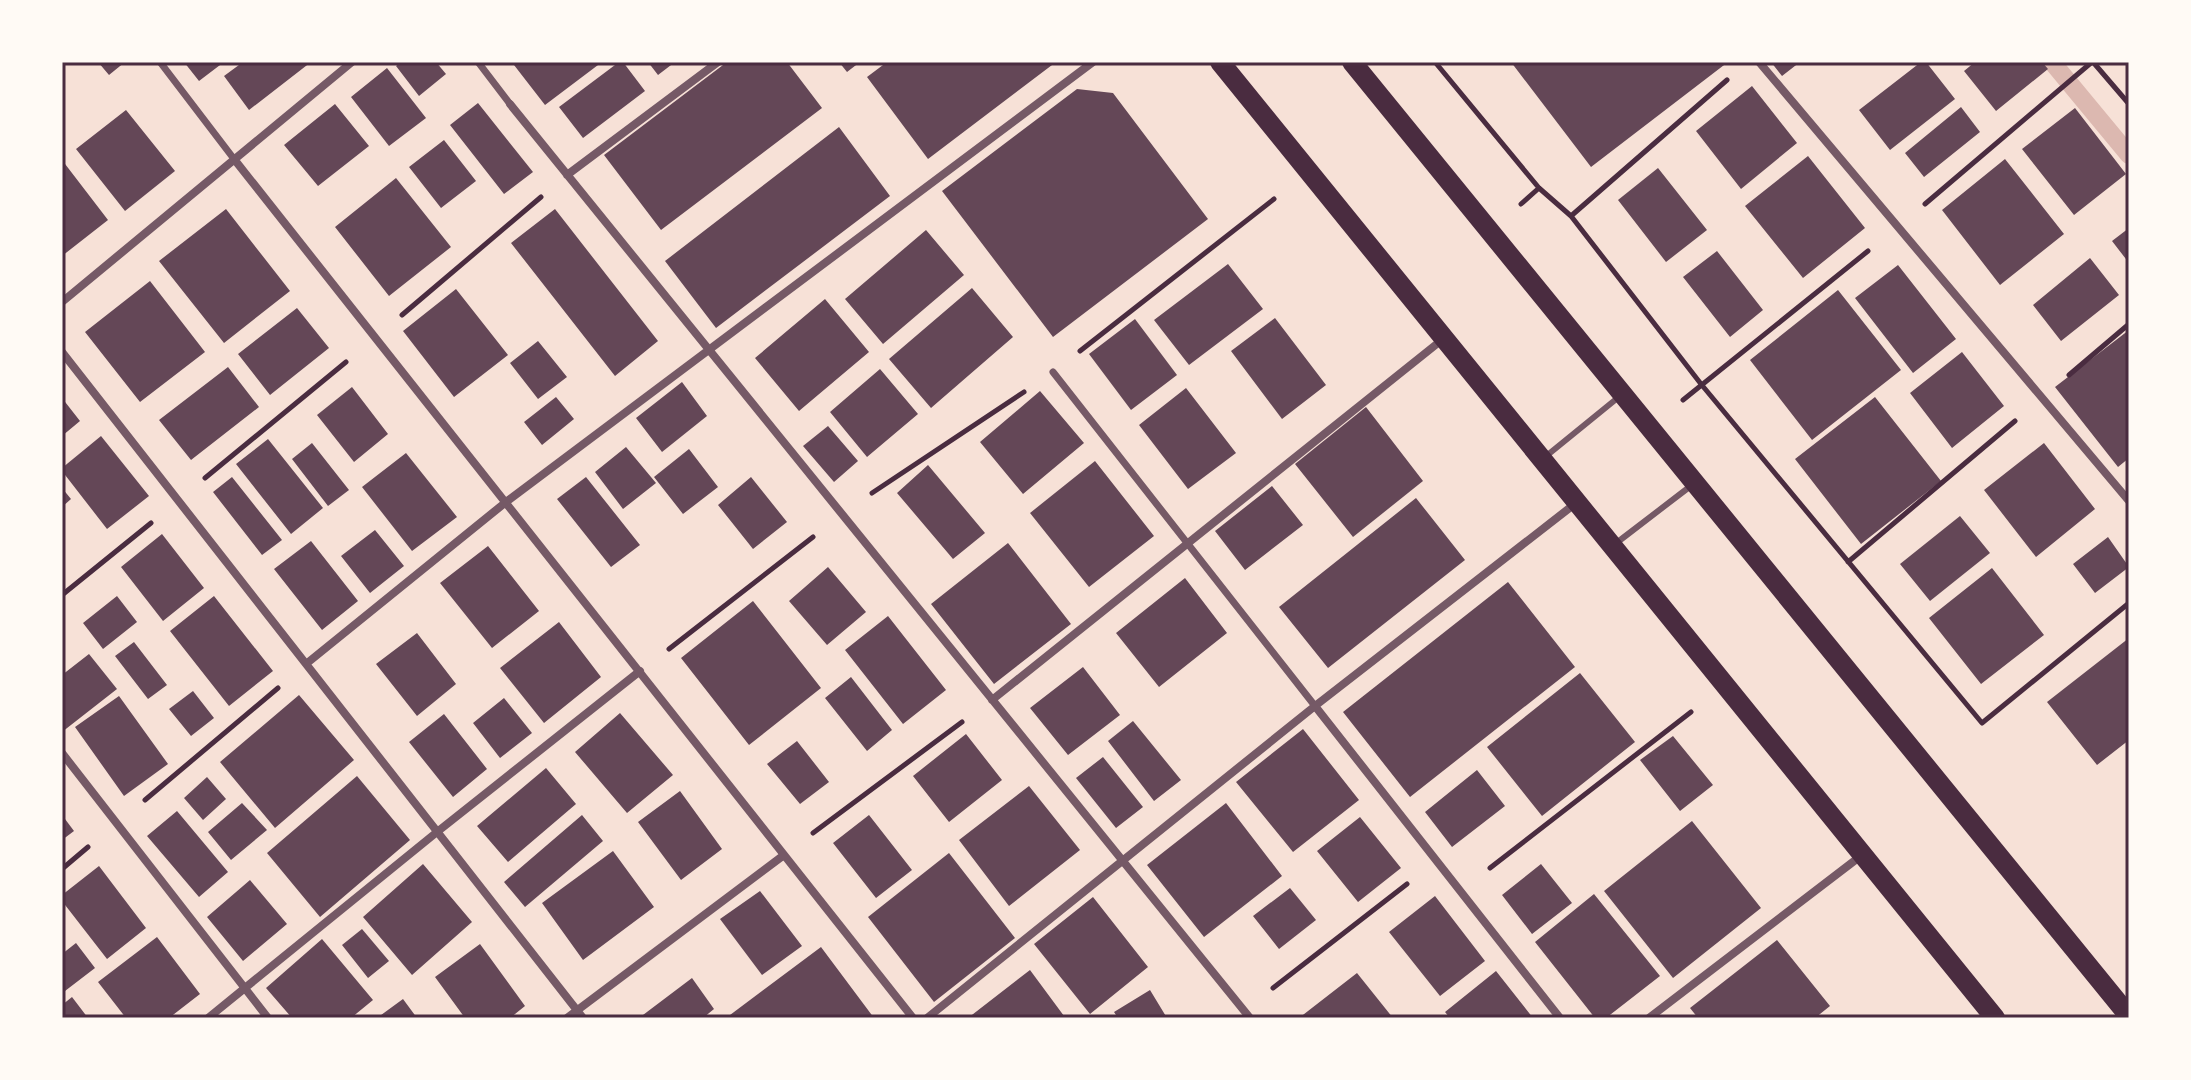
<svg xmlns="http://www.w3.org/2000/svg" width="2191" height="1080" font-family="'Noto Sans',sans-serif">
  <rect width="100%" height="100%" fill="#f7e1d7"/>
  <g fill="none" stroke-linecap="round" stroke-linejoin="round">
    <path stroke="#dcb8b0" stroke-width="18" d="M2052,62l77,93"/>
  </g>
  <path fill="#644757" d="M98,62h27l-16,13z
    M184,62h40l-25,19z
    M243,62h68l-62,48 -25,-34z
    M401,62h35l10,12 -27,22 -23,-30z
    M517,62h85l-57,43 -31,-40z
    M619,62h4l22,29 -62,47 -24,-31z
    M648,62h27l-17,13z
    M727,62h60l35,46 -161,122 -57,-75z
    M839,62h21l-13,10z
    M887,62h169l-128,97 -61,-82z
    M1511,62h217l-137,105z
    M1771,62h29l-18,14z
    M1921,62h5l29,37 -65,51 -31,-40z
    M1975,62h67l6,7 -52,42 -32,-40z
    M387,68l39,50 -37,28 -38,-49z
    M1752,86l45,57 -56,46 -45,-58z
    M1077,89l36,4 95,126 -155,118 -111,-146z
    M478,103l55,69 -29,22 -54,-69z
    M335,104l34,42 -51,40 -34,-41z
    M1961,107l19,25 -56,45 -19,-24z
    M2075,108l51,66 -52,41 -52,-66z
    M126,110l49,61 -50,40 -49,-62z
    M839,127l51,69 -174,132 -51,-67z
    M444,140l32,41 -35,27 -32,-41z
    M1808,156l57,72 -62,50 -58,-72z
    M2005,159l59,75 -64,51 -58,-75z
    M62,160l46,60 -46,36z
    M1658,168l49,62 -41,32 -48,-62z
    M396,178l55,69 -62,49 -54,-69z
    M226,209l64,82 -66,52 -65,-82z
    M555,209l103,132 -43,35 -104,-133z
    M2129,228v35l-17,-22z
    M926,230l38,45 -81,69 -38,-45z
    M1717,251l46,59 -33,27 -47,-60z
    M2090,258l29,37 -58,46 -28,-36z
    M1228,264l35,45 -74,56 -35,-45z
    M1898,265l58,74 -43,34 -58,-75z
    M150,281l55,71 -65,50 -55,-70z
    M972,288l41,49 -82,71 -42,-49z
    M456,289l52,66 -54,42 -51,-66z
    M1838,290l63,80 -89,70 -62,-80z
    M825,299l44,53 -70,59 -44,-53z
    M297,308l32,40 -59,47 -32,-41z
    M1275,318l51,67 -44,34 -51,-68z
    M1135,319l42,56 -46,35 -42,-56z
    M2129,330v128l-11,9 -63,-80z
    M538,341l29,36 -29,22 -28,-36z
    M1962,352l42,54 -52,42 -42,-55z
    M228,367l31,40 -68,53 -32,-40z
    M880,369l38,45 -51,43 -37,-45z
    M682,382l25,34 -45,36 -26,-34z
    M352,387l36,47 -34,28 -37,-47z
    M1186,388l50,65 -48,36 -49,-64z
    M1040,391l44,52 -61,51 -43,-52z
    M556,397l18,22 -32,26 -18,-23z
    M1875,397l66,84 -80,63 -66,-85z
    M62,398l18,23 -18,15z
    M1366,407l57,74 -70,56 -58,-73z
    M828,426l30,35 -24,21 -31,-36z
    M101,436l48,60 -42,33 -45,-58v-3z
    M268,439l55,69 -32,26 -55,-70z
    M312,443l37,47 -21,16 -36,-47z
    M2044,443l51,66 -59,48 -52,-67z
    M626,447l30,36 -33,26 -28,-37z
    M689,449l29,38 -35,27 -29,-37z
    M406,453l51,64 -45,34 -50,-64z
    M1095,461l59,75 -65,51 -59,-74z
    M928,465l57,68 -32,26 -56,-66z
    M232,477l50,63 -20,15 -49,-63z
    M586,477l54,68 -29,22 -54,-68z
    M751,477l36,45 -34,27 -35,-44z
    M1272,486l31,39 -58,45 -30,-39z
    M62,488l9,11 -9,8z
    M1416,498l49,62 -137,108 -49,-61z
    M1960,516l30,37 -60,48 -30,-37z
    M375,530l29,36 -34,27 -29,-37z
    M162,534l42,54 -41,33 -42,-54z
    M2108,537l21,30 -34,26 -22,-29z
    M311,541l47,60 -36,29 -48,-61z
    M1008,543l63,81 -77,60 -63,-80z
    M488,546l51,65 -47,37 -52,-65z
    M828,567l38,45 -39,33 -38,-44z
    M1992,568l52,67 -63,49 -52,-66z
    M1185,578l42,55 -68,54 -43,-54z
    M1508,582l67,85 -165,130 -67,-85z
    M117,596l20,26 -34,27 -20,-26z
    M214,596l59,75 -44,35 -59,-75z
    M753,601l68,87 -72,57 -68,-87z
    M888,616l58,74 -43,34 -58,-74z
    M559,622l42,55 -57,46 -44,-55z
    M417,633l39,51 -39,32 -41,-52z
    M2129,638v102l-32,25 -50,-63z
    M134,642l33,43 -19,14 -33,-43z
    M89,654l28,35 -55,43v-57z
    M1083,667l37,48 -52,40 -38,-47z
    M1580,673l55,69 -93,74 -55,-69z
    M851,677l41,53 -25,21 -42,-53z
    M193,691l21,27 -23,18 -22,-27z
    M299,695l55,65 -79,68 -55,-66z
    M119,696l49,68 -44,32 -49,-69z
    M504,698l28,35 -32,25 -27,-35z
    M620,713l53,62 -46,38 -52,-61z
    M444,714l43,55 -34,28 -44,-55z
    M1133,721l48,59 -27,21 -46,-60z
    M1303,729l56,71 -66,52 -57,-70z
    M966,734l36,46 -53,42 -36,-46z
    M1673,736l40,49 -33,26 -40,-51z
    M797,741l32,41 -29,22 -33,-40z
    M1103,757l40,50 -27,21 -40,-50z
    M546,768l30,36 -68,58 -31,-36z
    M1477,770l28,36 -53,41 -27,-35z
    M357,776l53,64 -90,77 -53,-64z
    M207,777l19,22 -23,21 -19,-22z
    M1029,786l51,64 -71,56 -50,-66z
    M680,791l42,58 -41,31 -43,-58z
    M242,803l25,27 -36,30 -23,-28z
    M1226,803l56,73 -78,61 -57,-72z
    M177,811l51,61 -29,25 -52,-61z
    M62,815l12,16 -12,9z
    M582,815l21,26 -78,66 -21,-25z
    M869,815l43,55 -36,28 -43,-55z
    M1360,817l41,51 -43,34 -41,-51z
    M1692,821l69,87 -88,70 -69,-87z
    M613,851l41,56 -71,53 -41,-57z
    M949,853l66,85 -81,64 -66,-85z
    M423,864l49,58 -60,53 -49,-58z
    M1541,864l31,39 -40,31 -30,-39z
    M99,866l47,62 -39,31 -45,-58v-6z
    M250,880l37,44 -44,37 -36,-44z
    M1290,888l26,32 -37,29 -26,-33z
    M760,891l42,55 -40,29 -42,-56z
    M1594,894l66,82 -54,42h-11l-60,-76z
    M1435,896l50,65 -45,35 -51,-64z
    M1093,897l55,70 -58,47 -56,-70z
    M362,929l27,32 -21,17 -26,-33z
    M157,937l43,57 -31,24h-43l-28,-36z
    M322,939l51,61 -22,18h-59l-26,-30z
    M1777,940l53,66 -15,12h-117l-8,-10z
    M76,943l19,25 -30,23 -3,-4v-33z
    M480,944l45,62 -15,12h-45l-30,-41z
    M821,947l53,71h-148z
    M1030,970l34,46 -3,2h-93z
    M1496,971l37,47h-83l-5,-6z
    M1357,973l36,45h-94z
    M692,978l22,31 -11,9h-64z
    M1150,990l17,28h-49l-4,-6z
    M72,997l16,21h-26v-13z
    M403,999l14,19h-40z"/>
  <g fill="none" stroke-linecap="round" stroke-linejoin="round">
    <path stroke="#4a2c40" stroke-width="5" d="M1435,62l104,126 32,28 130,168 281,339 147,-120
      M2093,62l36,42
      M1521,204l18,-16
      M1925,204l167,-142
      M1571,216l156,-136
      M402,315l139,-118
      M1080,351l194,-152
      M2069,375l60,-51
      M1683,400l185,-149
      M205,478l141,-116
      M872,493l152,-101
      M1848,562l167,-141
      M62,595l89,-72
      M669,649l144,-112
      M145,800l133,-112
      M813,833l149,-111
      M1490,868l201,-156
      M62,869l26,-22
      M1273,988l134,-104"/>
    <path stroke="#755966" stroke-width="6" d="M1545,457l75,-61
      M1615,544l77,-59"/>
    <path stroke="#755966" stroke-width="7" d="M160,62l74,97
      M478,62l32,42
      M1053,372l262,334"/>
    <path stroke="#755966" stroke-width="8" d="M1759,62l370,439
      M510,104l740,914
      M234,159l679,859
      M567,175l151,-113
      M62,302l290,-240
      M62,352l521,666
      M306,664l200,-162 587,-440
      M992,700l451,-361
      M1315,706l245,312
      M62,753l206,265
      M208,1018l229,-186 203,-161
      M567,1018l217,-163
      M927,1018l388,-312 261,-203
      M1649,1018l213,-163"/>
    <path stroke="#4a2c40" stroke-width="20" d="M1220,62l775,956
      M1352,62l777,954"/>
  </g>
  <rect width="2191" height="1080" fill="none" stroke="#fffaf5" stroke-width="128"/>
  <rect x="64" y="64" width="2063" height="952" fill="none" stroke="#4a2c40" stroke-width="3"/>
</svg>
